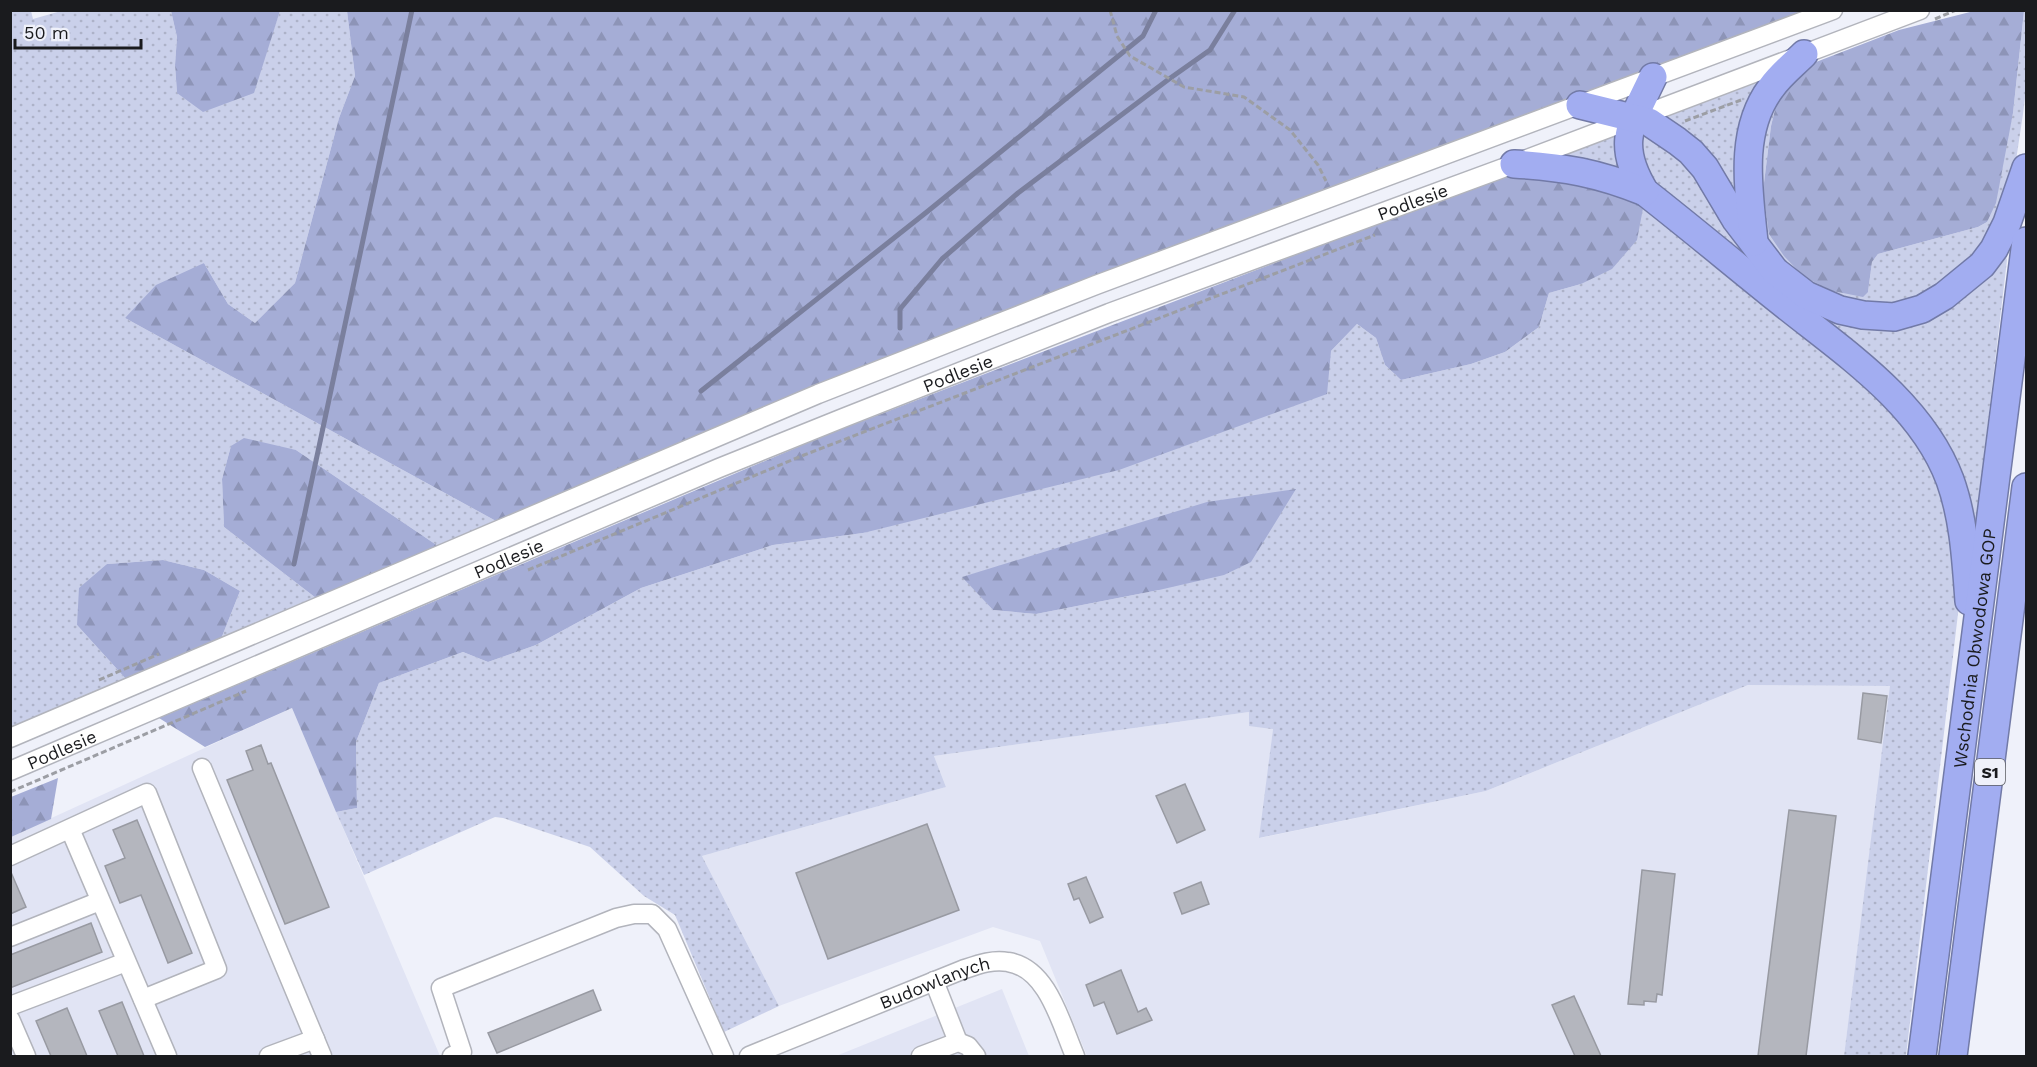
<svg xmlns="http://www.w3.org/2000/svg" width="2037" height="1067" font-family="'Work Sans',sans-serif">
  <defs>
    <pattern id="grass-dots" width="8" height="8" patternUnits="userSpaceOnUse" patternTransform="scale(1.5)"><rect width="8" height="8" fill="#cad0ea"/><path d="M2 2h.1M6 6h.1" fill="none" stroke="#adb2c8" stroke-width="1.8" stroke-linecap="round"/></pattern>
    <pattern id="forest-firs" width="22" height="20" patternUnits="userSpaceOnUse" patternTransform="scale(1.5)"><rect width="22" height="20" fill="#a5add6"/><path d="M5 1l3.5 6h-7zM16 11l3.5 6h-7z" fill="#8d94b7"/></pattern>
  </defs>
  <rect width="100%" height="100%" fill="#eff1fa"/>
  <path fill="#e1e4f4" d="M1748,685l143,1 -47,370h-757l-47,-115 -47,-14 -214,79 -77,-150 244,-69 -12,-31 315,-44 24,17 -13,109 226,-47z
    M292,708l148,348h-429l-1,-219z
    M1002,989l27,67h-193z"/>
  <path fill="url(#grass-dots)" fill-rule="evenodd" d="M11,11h20l2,8 28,-8h110l6,26 -2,28 2,28 90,-44 13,-38h67l8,65 -16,42 -44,165 -40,40 -27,-19 -24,-41 -79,55 371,203 -58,25 -142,-96 -65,-4 -9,33 2,48 92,71 -95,41 19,-48 -36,-21 -41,-10 -56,4 -30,61 49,54 -115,49z
    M2024,11h2v79l-3,24 -8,53 -24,72 -33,36 -55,29 -53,-1 -54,-28 -27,-30 -9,-21 -1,-79 22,-60 -10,41 -8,65 105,101 4,-30 6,-8 100,-27 9,-5 26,-109z
    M1770,78l-27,138 -86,-98z
    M1642,129l44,29 64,98 137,69 118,-71 2,6 -33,280 -24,-78 -285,-264 -27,-39z
    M1620,134l6,42 -71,-17z
    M1644,203l234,190 43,52 28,64 10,96 -53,451h-62l46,-370 -142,-1 -262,106 -227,47 14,-109 -24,-3v-14l-315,44 12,31 -244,69 77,150 -55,26 -49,-117 -31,-19 -54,-49 -87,-29 -8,-1 -131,58 -28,-63 21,-4 -1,-66 23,-59 84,-31 25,10 48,-17 105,-57 132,-43 90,-12 468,-182 26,-27 19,14 9,27 16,15 70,-16 34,-12 34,-25 10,-34 32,-9zM1012,563l147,27 -123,24 -43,-4 -30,-33z"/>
  <path fill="url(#forest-firs)" d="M171,11h109l-26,82 -51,19 -26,-19 -2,-28 2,-28z
    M347,11h1458l-454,168 -597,234 -258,108 -371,-203 31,-33 48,-22 24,41 27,19 40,-40 44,-165 16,-42z
    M1974,11h50l-11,102 -17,90 -9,19 -9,5 -100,27 -6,8 -4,30 -5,5 -30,-6 -29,-14 -20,-21 -15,-22 -6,-43 8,-65 10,-41 22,-18 96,-37z
    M1525,173l26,1 93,29 -7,37 -25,29 -31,15 -32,9 -10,34 -34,25 -34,12 -70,16 -16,-15 -9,-27 -19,-14 -26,27 -4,43 -208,76 -256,63 -90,12 -132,43 -105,57 -48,17 -25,-10 -84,31 -23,59 1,66 -21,4 -44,-104 -87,39 -46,-29 667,-283 670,-257z
    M244,438l52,12 142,96 -122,52 -92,-71 -2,-48 9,-33z
    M1296,489l-45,73 -27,13 -65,15 -123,24 -43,-4 -31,-33 245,-75z
    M163,560l41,10 36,21 -19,48 -95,40 -49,-54 2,-37 28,-24z
    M58,778l-7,41 -40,18v-40z"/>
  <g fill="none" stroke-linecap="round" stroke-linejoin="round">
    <path stroke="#7a7f9d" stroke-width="5" d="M900,328v-19l42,-50 76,-66 151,-114 41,-29 25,-40
      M701,391l227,-180 215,-175 13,-26
      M294,564l118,-554"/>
  </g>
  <path fill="#b4b6be" stroke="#989aa2" stroke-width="1.5" d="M1863,693l24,3 -6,47 -23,-4z
    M261,745l7,19 3,-1 58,144 -44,17 -58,-144 26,-10 -7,-19z
    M1185,784l20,46 -28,13 -21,-47z
    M1789,810l47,6 -30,240h-48z
    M137,820l55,133 -24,10 -27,-68 -21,8 -15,-37 20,-8 -12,-28z
    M927,824l32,86 -131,49 -32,-86z
    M10,870l16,37 -16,7z
    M1642,870l33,4 -13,121 -5,-1 -1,8 -12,-1v4l-16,-1z
    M1086,877l17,40 -13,6 -11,-25 -5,2 -6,-16z
    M1201,882l8,22 -27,10 -8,-21z
    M91,923l11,29 -92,36v-33z
    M1121,970l17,42 8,-4 6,12 -35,14 -13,-32 -10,4 -8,-21z
    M593,990l8,20 -104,43 -9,-20z
    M1574,996l27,60h-26l-23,-51z
    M122,1002l22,54h-26l-19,-45z
    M67,1008l20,48h-36l-15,-35z"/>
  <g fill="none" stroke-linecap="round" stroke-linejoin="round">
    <g stroke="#b2b4bc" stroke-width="21">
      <g id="minor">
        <path d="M10,738l808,-344 278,-109 737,-275"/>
        <path d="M202,768l120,288"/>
        <path id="s1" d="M10,771l709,-303 124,-50 266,-105 405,-149 406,-154"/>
        <path d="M70,829l97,227"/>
        <path d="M10,856l137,-63 70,176 -74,30"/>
        <path d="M10,937l90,-36"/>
        <path d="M934,981l24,61"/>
        <path d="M10,1006l116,-44"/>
        <path d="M10,1019l16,37"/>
        <path d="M269,1056l46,-17"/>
        <path d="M452,1056l10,-4 -21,-64 175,-70 18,-4h18l15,15 57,127"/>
        <path id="s2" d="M749,1056l213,-86c15,-5 30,-11 46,-8 40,6 53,62 67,94"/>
        <path d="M921,1056l37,-14 10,4 8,10"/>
      </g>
    </g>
    <g stroke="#727aa7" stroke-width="30">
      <g id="highway">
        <path d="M1653,77c-22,47 -38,66 -8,115 46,36 90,73 135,109 62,50 141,101 170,179 14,39 16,81 19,121"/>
        <path d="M1580,105l69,17 28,19 14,11 14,16 31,52 39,51 31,24 34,15 23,5 31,2 28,-8 22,-13 38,-31 12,-16 13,-26 19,-55"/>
        <path d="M1514,164c50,3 84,9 131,28"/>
        <path d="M1754,242c-5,-51 -16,-110 17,-154 9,-13 22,-23 33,-34"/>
        <path id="s3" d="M1922,1056l104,-815"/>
        <path d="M1953,1056l73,-569"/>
      </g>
    </g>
    <path stroke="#9c9ea4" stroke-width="3" stroke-dasharray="6 3" stroke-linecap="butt" d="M1110,10l7,26 13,20 54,31 60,10 46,33 28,35 8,16
      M1935,19l21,-9
      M1685,121l56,-21
      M528,570l276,-115 571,-220
      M99,680l60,-26
      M10,792l236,-101"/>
    <use href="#minor" stroke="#fff" stroke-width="18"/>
    <use href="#highway" stroke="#a2adf1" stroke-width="27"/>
  </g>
  <g text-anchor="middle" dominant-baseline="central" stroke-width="4.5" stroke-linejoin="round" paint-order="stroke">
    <rect fill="#eff1fa" stroke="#5a5b60" stroke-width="1.5" x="1975" y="759" width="30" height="26" rx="4.5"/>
    <g font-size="16" font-weight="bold" fill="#1a1b1e">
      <text x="1990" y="772">S1</text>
    </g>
    <g font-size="18" fill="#1a1b1e" stroke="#eff1fa">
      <text stroke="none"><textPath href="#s1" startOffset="1514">Podlesie</textPath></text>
      <text stroke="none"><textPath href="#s1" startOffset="1028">Podlesie</textPath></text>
      <text stroke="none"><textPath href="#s1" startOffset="542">Podlesie</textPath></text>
      <text stroke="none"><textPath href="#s3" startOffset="411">Wschodnia Obwodowa GOP</textPath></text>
      <text stroke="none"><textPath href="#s1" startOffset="56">Podlesie</textPath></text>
      <text stroke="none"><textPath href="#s2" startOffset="200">Budowlanych</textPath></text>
    </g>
  </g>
  <rect width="2037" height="1067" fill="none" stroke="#1a1b1e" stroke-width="24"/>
  <path d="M15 39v9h126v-9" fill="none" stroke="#1a1b1e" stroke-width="3"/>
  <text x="24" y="39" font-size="18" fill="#1a1b1e" stroke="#eff1fa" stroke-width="4.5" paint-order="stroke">50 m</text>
</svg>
